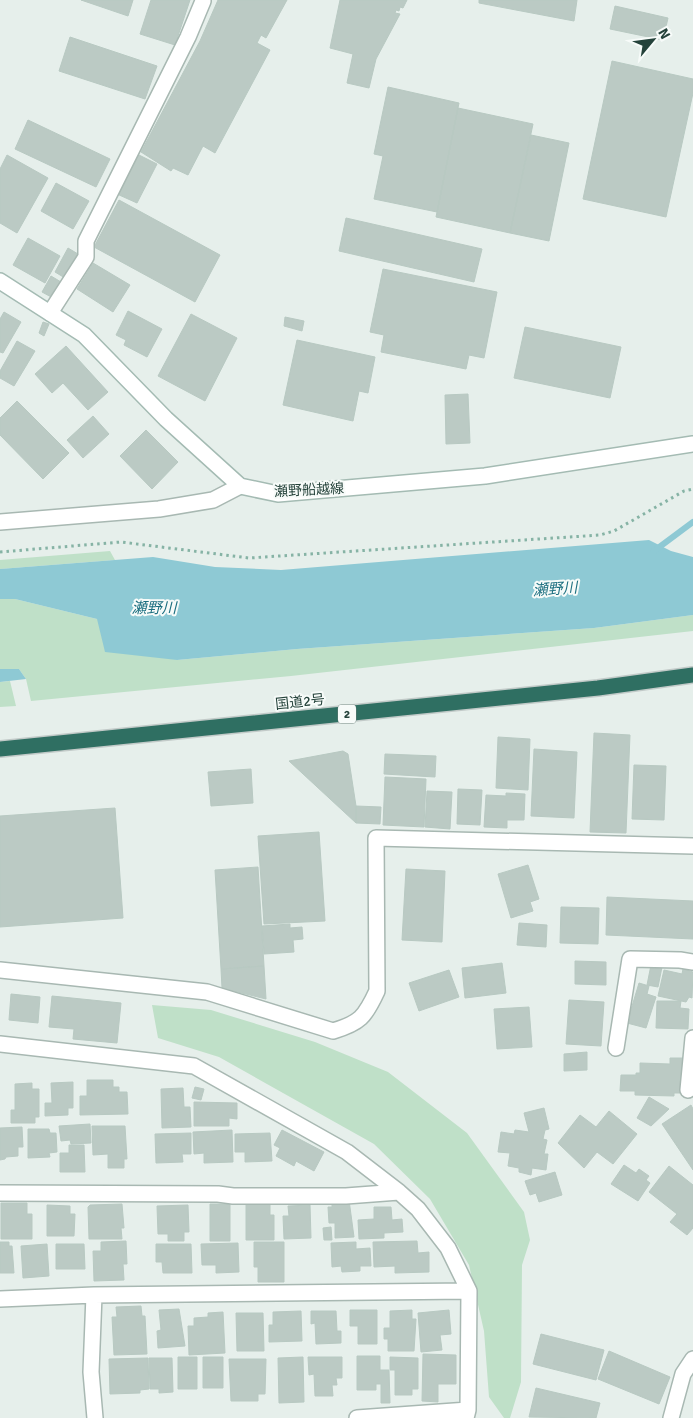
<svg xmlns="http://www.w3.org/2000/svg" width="693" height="1418" font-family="Signika,'Noto Sans JP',sans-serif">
  <rect width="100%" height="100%" fill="#e6efeb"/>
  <path fill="#bfe0c8" d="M110,551l5,9 -115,9v-9z
    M0,599h15l82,20 80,41 120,-11 297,-21 99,-13v16l-402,45 -260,25 -5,-22 -7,-10h-19z
    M10,681l6,25 -16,1v-25z
    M152,1005l59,5 104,32 73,30 79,61 57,79 6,28 -8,25 -1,117 -11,36h-6l-15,-21 -5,-66 -15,-66 -39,-66 -56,-55 -155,-87 -61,-19z"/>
  <path fill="#8ec9d4" d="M649,540l22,11 22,6v58l-99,13 -297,21 -120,11 -72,-8 -8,-33 -82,-20h-15v-30l153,-12 62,10 66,3z
    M0,669h19l7,10 -26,3z"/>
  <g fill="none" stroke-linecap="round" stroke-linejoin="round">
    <path stroke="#8ec9d4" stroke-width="6" d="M654,551l39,-29"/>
  </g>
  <path fill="#bbcac4" stroke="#b8c9c2" d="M81,0h52l-5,16z
    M151,0h39l-15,45 -35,-11z
    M218,0h69l-21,38 -5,-3 -4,8 13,7 -55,103 -12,-7 -15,29 -15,-7 -2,3 -30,-19 59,-111z
    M340,0h67l-4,8 -3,-1 -1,4 -3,-1 -1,3 5,1 -24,45 -7,29 -22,-5 6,-29 -23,-6z
    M479,0h98l-3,21 -95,-18z
    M615,6l53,12 -5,22 -53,-11z
    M70,37l87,29 -12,33 -86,-28z
    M612,61l81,18v14l-27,124 -83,-18z
    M388,87l71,16 -22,109 -63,-13 9,-43 -9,-2z
    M458,108l75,16 -23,109 -74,-16z
    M28,120l82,39 -14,28 -81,-38z
    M531,135l38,8 -20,98 -39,-8z
    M137,154l20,10 -20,39 -20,-9z
    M7,155l41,23 -31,55 -17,-10v-54z
    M56,183l33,18 -16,28 -32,-18z
    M119,200l101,55 -25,47 -101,-55z
    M346,218l136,31 -8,33 -135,-31z
    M28,238l32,18 -15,27 -32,-18z
    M68,248l10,6 -13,24 -10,-6z
    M93,263l37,22 -17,27 -36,-23z
    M383,269l114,23 -13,66 -15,-3 -3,14 -85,-17 3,-17 -14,-3z
    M51,276l10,6 -8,16 -11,-6z
    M128,311l34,18 -15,28 -23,-12 2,-5 -10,-5z
    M4,312l17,10 -18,31 -3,-1v-33z
    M191,314l46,24 -32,63 -47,-25z
    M285,317l19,4 -2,10 -18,-5z
    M43,322l6,2 -5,12 -5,-3z
    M525,327l96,20 -11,51 -96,-20z
    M297,340l78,17 -7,36 -9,-2 -6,30 -70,-16z
    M17,341l18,10 -21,35 -14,-8v-7z
    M66,346l42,46 -20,18 -25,-27 -11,10 -17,-19z
    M468,394l2,49 -24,1 -1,-49z
    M17,401l52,52 -26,26 -43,-44v-17z
    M93,416l16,18 -26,24 -16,-18z
    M146,430l32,32 -26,27 -32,-33z
    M594,733l36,2 -4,98 -36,-1z
    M498,737l32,2 -2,51 -32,-2z
    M534,749l43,3 -3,66 -43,-2z
    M343,751l5,3 8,52v17l-67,-62z
    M385,754l51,2 -1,21 -51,-3z
    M634,765l32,1 -2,54 -32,-1z
    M251,769l2,34 -42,3 -3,-34z
    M385,777l41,2 -2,48 -41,-2z
    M458,789l24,1 -2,35 -23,-1z
    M427,791l25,1 -2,37 -25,-2z
    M506,793l19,1 -1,26h-17v8l-23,-1 2,-32 20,1z
    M356,806l25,1 -1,17 -24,-1z
    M115,808l8,110 -123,9v-111z
    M319,832l6,89 -61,3 -6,-88z
    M528,865l11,34 -9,3 3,9 -22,7 -13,-44z
    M258,867l6,99 -43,3 -6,-99z
    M406,869l39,2 -3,71 -40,-2z
    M607,897l86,4v38l-87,-4z
    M561,907l38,1 -1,36 -38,-1z
    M519,923l28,2 -1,22 -29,-2z
    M290,924v4l12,-1 1,12 -10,1 1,12 -30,2 -2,-28z
    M575,961l31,1v23l-31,-1z
    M502,963l4,30 -41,5 -3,-30z
    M651,965l11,2 -4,20 -11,-2z
    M264,966l2,33 -44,-11 -1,-19z
    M683,969l10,3 -1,26 -3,-1 -3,5 -28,-6 6,-26 18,4z
    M449,970l10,27 -40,14 -10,-28z
    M639,983l10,3 -2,8 9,3 -10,31 -19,-5z
    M11,994l29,3 -2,26 -29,-3z
    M52,996l69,7 -4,40 -44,-4 1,-10 -25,-2z
    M569,1000l35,2 -3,44 -35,-2z
    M657,1001h24l-1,7 9,1 -1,20 -32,-1z
    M529,1007l3,40 -35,2 -3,-40z
    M587,1052v18l-23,1v-17z
    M670,1058h13l-1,35h-8v3l-39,-1v-4h-15l1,-16h15v-2h4v-10l30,1z
    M87,1080h26v7h6v5h8l1,22 -48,1v-19h7z
    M73,1082v26h-5v7l-23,1v-13h7l-1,-20z
    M32,1083v6h7v28h-4v6h-24v-13h4v-26z
    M195,1087l9,2 -3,11 -9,-2z
    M183,1088l1,19h6l1,20 -29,1 -1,-39z
    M649,1097l20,12 -18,17 -14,-8z
    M194,1102l43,1v16l-8,-1v8h-35z
    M691,1105l2,4v61l-31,-46z
    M544,1108l5,21 -4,1 -2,9 4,1 -3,14h4l-2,16 -14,-2 -1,7 -12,-3v-4l-11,-2 2,-13 -12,-1 3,-20 13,2 1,-4 14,2 -5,-19z
    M609,1111l28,23 -24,30 -16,-12 -13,16 -26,-25 22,-28 16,12z
    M90,1124l1,19 -20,1 -1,-4 -9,1 -2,-15z
    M92,1126h33l2,33h-3v9h-16v-14l-15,1z
    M22,1127l1,20h-5v9l-12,1 -1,2 -5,1v-32z
    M28,1129h21l1,4h6l1,19 -8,1 1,4 -22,1z
    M232,1130l1,32 -29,1v-10l-10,1 -1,-22z
    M282,1130l42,22 -10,19 -18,-10 -2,5 -18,-10 4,-8 -6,-3z
    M191,1133v21h-9l1,8 -27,1 -1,-29z
    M270,1133l2,28 -27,1v-10h-10v-18z
    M69,1145h15l1,27h-25v-19h9z
    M624,1165l12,8 3,-4 10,7 -3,4 4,3 -12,18 -27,-17z
    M669,1166l24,19v43l-6,7 -17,-13 7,-8 -28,-22z
    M555,1172l7,23 -23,7 -3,-9 -6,2 -5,-14z
    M349,1200l5,37 -19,1v-15h-6l-1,-16h4v-6z
    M1,1203h26v11h5v25h-31z
    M246,1203h24v12h4v25h-28z
    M122,1204l2,24h-3l1,11h-33l-1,-32 2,-2z
    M210,1204h20v37h-20z
    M47,1205l23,1v8h5l-1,22h-27z
    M188,1205l1,27h-5v9h-16v-7h-10l-1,-28z
    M310,1205l1,33 -27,1 -1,-23h6l-1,-10z
    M374,1207h17l1,13 10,-1 1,13 -19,1v5l-25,1 -1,-19 16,-1z
    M331,1227l1,13h-8l-1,-12z
    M126,1241l1,23h-4l1,16 -30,1 -1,-30h8v-9z
    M417,1241l1,12 11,-1v20l-34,1v-7l-21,1 -1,-25z
    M0,1242h9v4h3l2,27h-14z
    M254,1242h30v40h-26v-15h-4z
    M356,1242v7l14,-1 1,18h-11v5l-18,1 -1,-6 -9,1 -1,-24z
    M238,1243l1,29 -23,1v-8h-14l-1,-21z
    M47,1244l2,32 -26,2 -2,-32z
    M56,1244h28l1,25h-29z
    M156,1244h35l1,29h-29l-1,-11h-6z
    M141,1306l1,10h3l2,38 -33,1 -2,-38h5l-1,-10z
    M179,1309l6,37 -27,2 -1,-17 4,-1 -2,-20z
    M350,1310h27v34h-19v-18h-8z
    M412,1310v9h4l-2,32h-26v-12h-4v-11h6v-17z
    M449,1310l2,24 -11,1 2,15 -21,2 -3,-39z
    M301,1311l1,30 -33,1v-17h4v-13z
    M311,1311h25l1,20h4v12l-25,1 -1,-21 -4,1z
    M223,1312l2,41 -36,2 -1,-29h6v-8l14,-1v-4z
    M236,1313h27l1,38h-27z
    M541,1334l63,16 -8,30 -63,-16z
    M609,1351l61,26 -11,27 -61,-25z
    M423,1354l33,1v29h-18v18l-16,-1z
    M357,1356h23v14h9l1,33h-9v-19h-5v6h-19z
    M178,1357h19v32h-19z
    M203,1357h20v31h-20z
    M303,1357l1,45 -25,1 -1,-45z
    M308,1357h34v21h-6l1,7h-5l1,11h-18l-1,-22 -5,1z
    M390,1357l28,1v31h-6v6h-17v-25h-5z
    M148,1358l1,31 -9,1v3l-30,1 -1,-35z
    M149,1358h23l1,34 -14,1v-4h-9z
    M229,1359h37l-1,35h-7v7h-27z
    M536,1388l64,15 -4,15 -67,-1z"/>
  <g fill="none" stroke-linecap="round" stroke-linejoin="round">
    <g stroke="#a8b8b2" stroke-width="18">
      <path id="street" d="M50,313l36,-56v-16l102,-204 15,-36
        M0,522l159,-13 54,-9 27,-14
        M0,970l207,22 126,39c27,-8 32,-14 44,-40l-1,-153 317,8
        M0,1044l194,22 153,86 52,40 19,17 30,39 21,43 -1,119 -2,8
        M616,1048l14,-89 50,1 13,2
        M688,1090l5,-52
        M0,1193l218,1 15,2h113l53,-4
        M94,1295l-3,77 4,46
        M0,1299l94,-4 375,-4
        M357,1418l111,-8
        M671,1418l12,-44 10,-15"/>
    </g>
    <g stroke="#a4bbb3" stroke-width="18">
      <path id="secondary" d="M0,281l84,54 82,84 74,67 38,8 207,-18 208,-32"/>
    </g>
    <g stroke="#c2cac8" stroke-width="18">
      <path id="highway" d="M0,749l598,-61 95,-13"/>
    </g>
    <path stroke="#86b3a5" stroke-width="3" stroke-dasharray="2.5 4" stroke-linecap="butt" d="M0,552l121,-10 128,16 351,-23 14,-4 70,-40 9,-2"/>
    <use href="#street" stroke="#fff" stroke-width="15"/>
    <use href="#secondary" stroke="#fff" stroke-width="15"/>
    <use href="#highway" stroke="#2f6f62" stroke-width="15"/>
  </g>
  <g text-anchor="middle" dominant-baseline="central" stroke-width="4" stroke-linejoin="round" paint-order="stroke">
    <rect fill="#f7fbf9" stroke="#637a73" stroke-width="1" x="338" y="704.5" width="18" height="19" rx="4"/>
    <g font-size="12" font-weight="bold" fill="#24423a">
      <text x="347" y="714">2</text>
    </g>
    <g font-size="14" fill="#24423a" stroke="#f7fbf9">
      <text transform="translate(309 490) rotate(-3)">瀬野船越線</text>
      <text transform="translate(300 702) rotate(-6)">国道2号</text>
    </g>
    <g font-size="15" font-style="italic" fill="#1c6f80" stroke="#f7fbf9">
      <text transform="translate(555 589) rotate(-4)">瀬野川</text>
      <text x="154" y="608">瀬野川</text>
    </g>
  </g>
  <g transform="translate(653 40) rotate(61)" stroke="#f7fbf9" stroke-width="4" paint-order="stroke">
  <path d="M0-4L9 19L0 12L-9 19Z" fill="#24423a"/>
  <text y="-8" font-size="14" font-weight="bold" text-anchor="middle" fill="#24423a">N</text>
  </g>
</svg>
